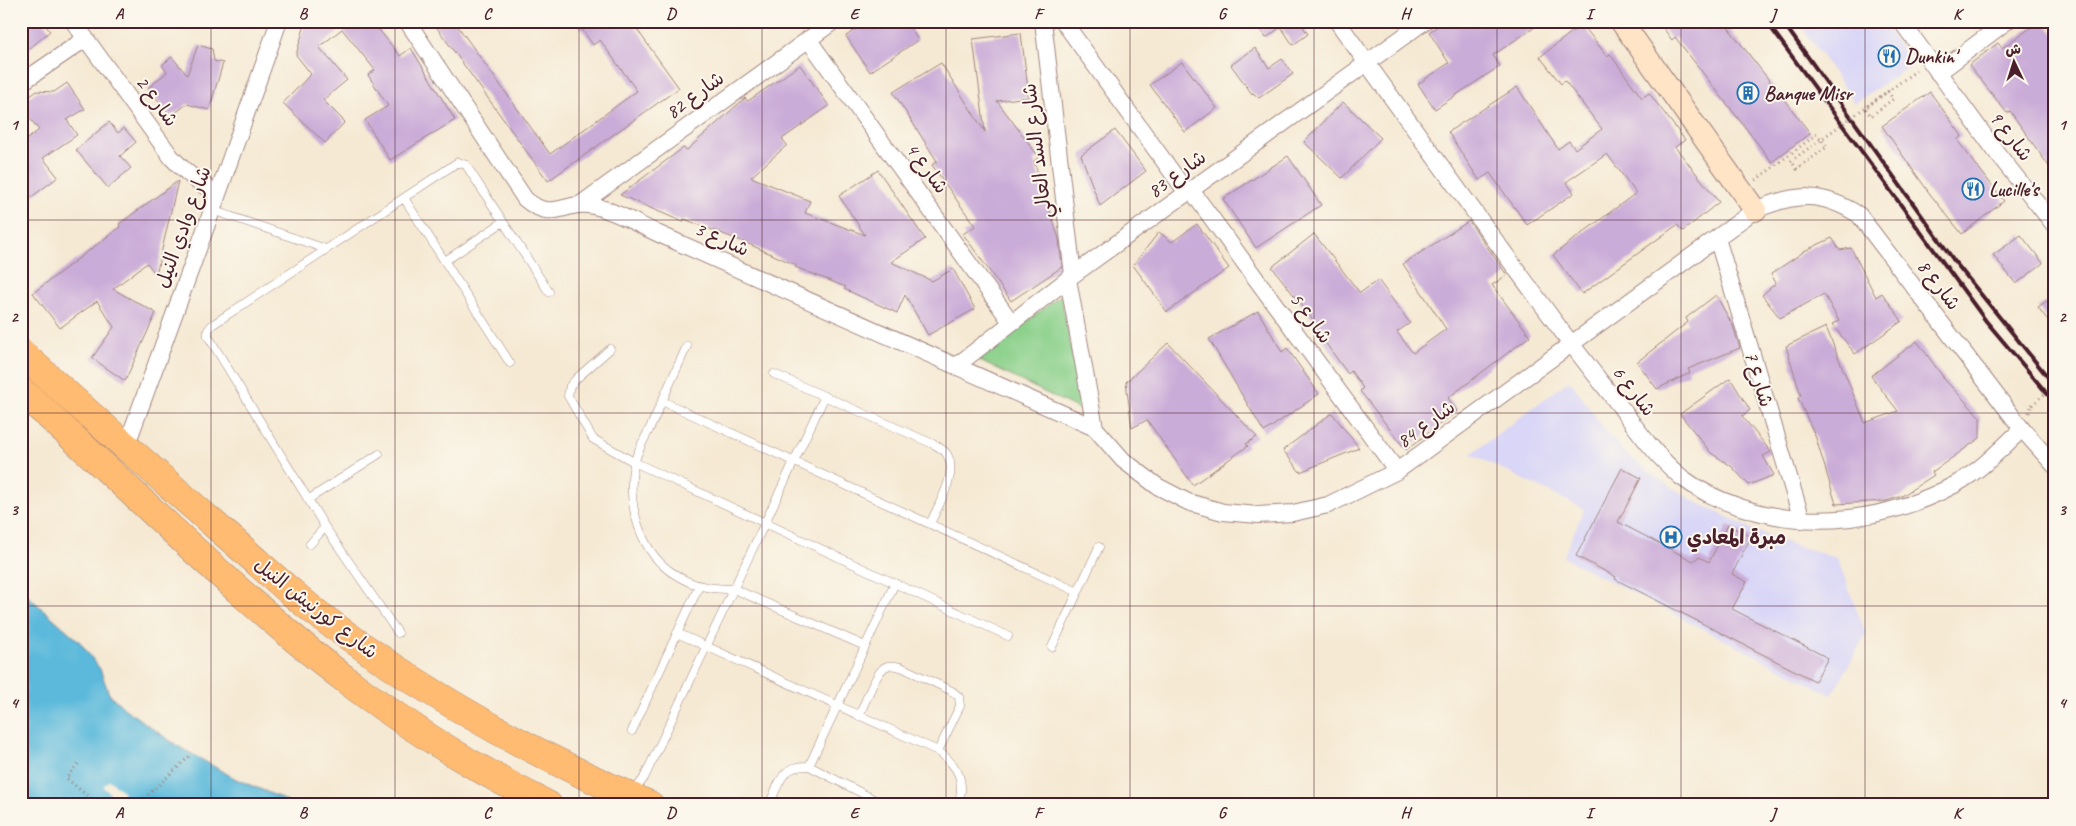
<svg xmlns="http://www.w3.org/2000/svg" width="2076" height="826" font-family="Caveat,'Playpen Sans Arabic',sans-serif">
  <rect width="100%" height="100%" fill="#fbf7ec"/>
  <filter id="ink" filterUnits="userSpaceOnUse"><feTurbulence type="fractalNoise" baseFrequency=".02" numOctaves="2"/><feDisplacementMap in="SourceGraphic" scale="10" xChannelSelector="R" yChannelSelector="G"/><feConvolveMatrix kernelMatrix="1 2 1 2 8 2 1 2 1" color-interpolation-filters="sRGB"/></filter>
  <filter id="wash" filterUnits="userSpaceOnUse"><feTurbulence type="fractalNoise" baseFrequency=".0096" numOctaves="4" result="noise"/><feDisplacementMap in="SourceGraphic" scale="20" xChannelSelector="R" yChannelSelector="G"/><feGaussianBlur stdDeviation="1.12" result="paint"/><feColorMatrix in="noise" values="0 0 0 0 0 0 0 0 0 0 0 0 0 0 0 0 0 1.4 0 .05"/><feComposite in="paint" operator="in"/></filter>
  <g filter="url(#wash)">
    <rect width="100%" height="100%" fill="#f5e9d3"/>
    <path fill="#d9d6f7" d="M1797,21h84l32,43 -58,39z
      M1570,380l32,46 21,25 33,26 38,24 58,28 38,15 47,14 29,76 -34,61 -269,-138 21,-48 -113,-55z"/>
    <path fill="#8ad08a" stroke="#6a785a" d="M1061,295l22,116 -105,-51z"/>
    <path fill="#5cb9db" stroke="#536c83" d="M21,590l58,51 21,28 9,25 16,15 51,36 60,34 45,19 11,7h-271z"/>
    <path fill="#f5e9d3" d="M109,780l15,12 -6,8 -5,-4 -8,9h-5l10,-12 -7,-6z"/>
    <g id="blocks">
      <path fill="#caacd8" d="M21,21h21l8,10 -29,25z
        M306,21h66l28,35 11,-8 44,72 -65,40 -25,-40 23,-14 -20,-31 7,-5 -33,-41 -23,18 28,33 -24,20 22,22 -20,21 -42,-40 28,-29 -15,-19z
        M432,21h22l96,133 87,-63 -37,-51 -7,5 -17,-24h55l48,67 -131,93z
        M868,21h38l12,19 -48,32 -24,-36z
        M1254,21h45l9,13 -15,11 -12,-18 -15,11z
        M1445,21h99l-51,34 7,11 -65,43 -17,-25 31,-21 -20,-31z
        M1658,21h65l87,112 -38,29 -97,-125 -3,3z
        M2040,21h4l11,14v140l-45,-64 -3,2 -38,-48 29,-22 4,5z
        M1582,24l25,32 3,-2 32,44 7,-5 36,47 -10,7 44,55 -36,29 -6,-6 -95,69 -29,-39 83,-62 -29,-39 -41,28 8,11 -47,32 -37,-52 -11,7 -31,-48 69,-45 41,62 11,-8 6,8 27,-20 -37,-48 -4,3 -21,-27z
        M1021,33l8,64 -32,4 42,56 -5,4 25,78 3,28 -51,34 -48,-67 12,-8 -43,-61 5,-4 -44,-69 48,-29 44,69 -12,-93z
        M198,45l14,4 2,12 9,2 -14,47 -22,-6 -16,12 -23,-28 19,-16 -5,-7 10,-8 15,18z
        M1255,48l14,20 13,-9 11,15 -34,24 -6,-5 -1,1 -21,-29z
        M1182,62l35,46 -32,24 -35,-47z
        M800,65l29,41 -47,33 5,6 -36,32 59,24 -5,12 60,22 -26,-39 39,-26 47,69 -34,23 41,19 21,-12 22,40 -47,26 -23,-40 -8,18 -53,-24 2,-2 -51,-20 1,-2 -52,-23 -60,-23 -1,3 -63,-27 63,-47 4,2 58,-52 3,3z
        M67,83l18,26 -18,11 10,15 -34,23 15,19 -37,28v-61l18,-14 -18,-23v-4l16,-12 17,1z
        M1930,92l32,44 -5,4 47,61 -42,33 -32,-40 -48,-68z
        M1343,102l38,36 -39,40 -38,-36z
        M109,122l9,11 6,-5 12,14 -16,14 11,12 -23,20 -32,-38z
        M1115,130l31,41 -46,35 -19,-51z
        M1288,156l33,49 -65,43 -33,-49z
        M178,181l-22,94 -9,-12 -34,26 43,24 -31,68 -33,-23 22,-31 -17,-26 -37,27 -27,-35 87,-66 -1,-3z
        M1469,221l38,54 -15,10 38,51 -82,62 9,13 -51,39 -46,-59 3,-3 -12,-17 -3,3 -34,-47 3,-2 -45,-58 42,-33 46,59 18,-13 32,43 -13,9 16,21 33,-24 -43,-65z
        M1197,224l32,44 -62,44 -34,-47 26,-33 13,10z
        M2021,235l22,28 -27,21 -23,-29z
        M1832,238l8,12 11,-2 25,49 6,-4 20,28 -47,33 -23,-30 7,-3 -15,-27 -44,24 -18,-23 14,-12 -5,-9 31,-21v-1z
        M1716,295l17,31 7,22 -52,21 2,4 -33,16 -20,-27 51,-40 -2,-4z
        M2055,295v35l-17,-23z
        M1258,311l24,41 5,-4 32,46 -55,38 -55,-93z
        M1826,327l39,96 33,-12 -27,-35 46,-35 29,40 34,36v21l-48,34 2,3 -32,21 -16,5 -50,3 -20,-66 -18,-40 3,-2 -15,-50z
        M1168,343l89,94 -11,7 2,2 -55,39 -46,-65 -15,8 -6,-46z
        M1730,378l20,32 -8,6 29,36 -8,4 11,19 -25,10 -18,-19 -20,-13 -31,-39z
        M1332,413l27,35 -59,24 -17,-22z
        M1622,468l19,10 -23,44 75,39 6,-4 10,5 19,-37 23,12 -19,37 15,8 -15,27 96,49 -13,23 -200,-102 1,-2 -40,-21z"/>
    </g>
  </g>
  <g filter="url(#ink)">
    <use href="#blocks" fill-opacity="0" stroke="#a0847f" stroke-width="1"/>
    <g fill="none" stroke-linecap="round" stroke-linejoin="round">
      <g stroke="#a0847f" stroke-width="9">
        <path id="lane" d="M404,198l106,165
          M212,210l114,39
          M445,261l58,-39
          M687,346c-12,26 -24,53 -36,80 -6,12 -14,25 -17,38 -8,39 6,90 42,111 18,12 37,14 58,14l131,57
          M610,349l-33,29 -7,8 -2,10 25,43 41,23 374,174
          M774,374l159,70c4,2 10,5 13,9 14,19 -8,52 -16,71
          M662,401l416,191
          M309,499l70,-45
          M310,544l15,-17
          M398,633l-73,-106 -117,-191v-6l4,-5 246,-163 8,3 83,127
          M677,633l261,118c20,15 28,29 20,54
          M1052,647l47,-100
          M859,716c5,-11 17,-44 26,-49 6,-3 10,-1 16,0l51,24 7,6 1,9 -22,45
          M632,731l67,-145
          M809,766l86,-183
          M633,793l11,-15 181,-382
          M770,803c10,-22 12,-38 39,-37l76,39"/>
      </g>
      <g stroke="#a0847f" stroke-width="18">
        <path id="street" d="M73,21l99,137c14,15 28,26 46,36
          M407,21l118,178c29,25 40,0 69,7 22,5 45,19 65,28l436,194 28,32 34,26 31,16 35,10 35,3 35,-2 35,-8 69,-34 358,-261c41,-17 66,-19 104,5l163,214 33,37
          M1043,21l30,254
          M1063,21l124,172
          M1337,21c71,100 143,199 215,297 22,30 44,58 67,87 19,26 37,51 62,72 17,13 38,23 59,30 72,24 149,13 216,-23 25,-14 45,-35 66,-55
          M1901,21l96,132 58,73
          M808,39l203,283
          M1938,73l69,-52
          M21,83l64,-44
          M1191,190l206,281
          M581,204l253,-183
          M1717,238l85,282
          M1068,279l27,149
          M956,366l117,-91 352,-254
          M126,447l92,-253 61,-173"/>
      </g>
      <g stroke="#a0847f" stroke-width="24">
        <path id="secondary" d="M1621,21l134,189"/>
      </g>
      <g stroke="#a0847f" stroke-width="29">
        <path id="highway" d="M21,353c67,60 134,120 202,179 32,27 62,57 95,82 103,78 214,140 332,191
          M21,391c113,99 217,208 337,298 60,44 123,83 190,116"/>
      </g>
      <path stroke="#a0847f" stroke-width="3" stroke-dasharray="1 4" stroke-linecap="butt" d="M1888,91l5,8 -22,17 -6,-8 52,-38
        M1756,180l61,-46 10,13 -30,22 -6,-8
        M2029,413l3,-8
        M78,764l-12,14 32,27
        M137,805l55,-51"/>
      <use href="#lane" stroke="#fff" stroke-width="8"/>
      <use href="#street" stroke="#fff" stroke-width="16"/>
      <use href="#secondary" stroke="#ffe4c6" stroke-width="22"/>
      <use href="#highway" stroke="#febb71" stroke-width="28"/>
      <path stroke="#4a1f2b" stroke-width="4" d="M1766,21l220,300 69,82
        M1782,21l173,241 100,124"/>
      <path stroke="#a0847f" stroke-width="3" stroke-dasharray="1 4" stroke-linecap="butt" d="M1791,161l97,-70
        M2032,405l23,-20"/>
    </g>
  </g>
  <path fill="none" stroke="#4a1f2b" stroke-width="1" stroke-opacity="0.55" d="M211,21v784M395,21v784M579,21v784M762,21v784M946,21v784M1130,21v784M1314,21v784M1497,21v784M1681,21v784M1865,21v784M21,220h2034M21,413h2034M21,606h2034"/>
  <defs>
    <g id="restaurant-ring" transform="scale(1.125)"><circle r="9.5" fill="#fbf7ec" stroke="#1f6fb2" stroke-width="1.5"/><path d="M-5-6h1v4h1v-4h1v4h1v-4h1v5L-1.5 .5V6h-2V.5L-5-1ZM5-6V6H3V1.5H1.5Q1.5-4 5-6Z" fill="#1f6fb2"/></g>
    <g id="building-ring" transform="scale(1.125)"><circle r="9.5" fill="#fbf7ec" stroke="#1f6fb2" stroke-width="1.5"/><path d="M-4-6H4V6H1V3H-1V6H-4ZM-2.5-4.3h1.7v1.8h-1.7ZM.8-4.3h1.7v1.8H.8ZM-2.5-1h1.7V.8h-1.7ZM.8-1h1.7V.8H.8Z" fill="#1f6fb2"/></g>
    <g id="hospital-ring" transform="scale(1.125)"><circle r="9.5" fill="#fbf7ec" stroke="#1f6fb2" stroke-width="1.5"/><path d="M-5-5h3v3.5h4V-5h3V5h-3V1.5h-4V5h-3Z" fill="#1f6fb2"/></g>
  </defs>
  <g fill-rule="evenodd">
    <use href="#restaurant-ring" x="1889" y="56"/>
    <use href="#building-ring" x="1748" y="93"/>
    <use href="#restaurant-ring" x="1973" y="189"/>
    <use href="#hospital-ring" x="1671" y="537"/>
  </g>
  <g text-anchor="middle" dominant-baseline="central" stroke-width="4" stroke-linejoin="round" paint-order="stroke">
    <g font-size="20" font-weight="bold" fill="#4a1f2b" stroke="#fbf7ec" text-anchor="start">
      <text x="1905" y="56">Dunkin'</text>
      <text x="1764" y="93">Banque Misr</text>
      <text x="1989" y="189">Lucille's</text>
      <text x="1687" y="537">مبرة المعادي</text>
    </g>
    <g font-size="20" fill="#4a1f2b" stroke="#fbf7ec">
      <text transform="translate(695 95) rotate(-36)">شارع 82</text>
      <text transform="translate(157 101) rotate(54)">شارع 2</text>
      <text transform="translate(2011 136) rotate(53)">شارع 9</text>
      <text transform="translate(1037 151) rotate(-97)">شارع السد العالي</text>
      <text transform="translate(927 168) rotate(54)">شارع 4</text>
      <text transform="translate(1177 174) rotate(-36)">شارع 83</text>
      <text transform="translate(183 227) rotate(-70)">شارع وادي النيل</text>
      <text transform="translate(722 239) rotate(24)">شارع 3</text>
      <text transform="translate(1939 285) rotate(53)">شارع 8</text>
      <text transform="translate(1311 318) rotate(54)">شارع 5</text>
      <text transform="translate(1759 379) rotate(73)">شارع 7</text>
      <text transform="translate(1634 391) rotate(53)">شارع 6</text>
      <text transform="translate(1426 424) rotate(-36)">شارع 84</text>
      <text transform="translate(316 608) rotate(38)">شارع كورنيش النيل</text>
    </g>
  </g>
  <rect width="2076" height="826" fill="none" stroke="#fbf7ec" stroke-width="55"/>
  <g transform="translate(2014 62) rotate(356)" stroke="#fbf7ec" stroke-width="4" paint-order="stroke">
  <path d="M0-4L9 19L0 12L-9 19Z" fill="#4a1f2b"/>
  <text y="-8" font-size="14" font-weight="bold" text-anchor="middle" fill="#4a1f2b">ش</text>
  </g>
  <rect x="28" y="28" width="2020" height="770" fill="none" stroke="#4a1f2b" stroke-width="2"/>
  <g font-size="16" text-anchor="middle" font-weight="bold" fill="#4a1f2b">
    <text x="119" y="19">A</text>
    <text x="303" y="19">B</text>
    <text x="487" y="19">C</text>
    <text x="671" y="19">D</text>
    <text x="854" y="19">E</text>
    <text x="1038" y="19">F</text>
    <text x="1222" y="19">G</text>
    <text x="1405" y="19">H</text>
    <text x="1589" y="19">I</text>
    <text x="1773" y="19">J</text>
    <text x="1957" y="19">K</text>
    <text x="14" y="130">1</text>
    <text x="2062" y="130">1</text>
    <text x="14" y="322">2</text>
    <text x="2062" y="322">2</text>
    <text x="14" y="515">3</text>
    <text x="2062" y="515">3</text>
    <text x="14" y="708">4</text>
    <text x="2062" y="708">4</text>
    <text x="119" y="818">A</text>
    <text x="303" y="818">B</text>
    <text x="487" y="818">C</text>
    <text x="671" y="818">D</text>
    <text x="854" y="818">E</text>
    <text x="1038" y="818">F</text>
    <text x="1222" y="818">G</text>
    <text x="1405" y="818">H</text>
    <text x="1589" y="818">I</text>
    <text x="1773" y="818">J</text>
    <text x="1957" y="818">K</text>
  </g>
</svg>
